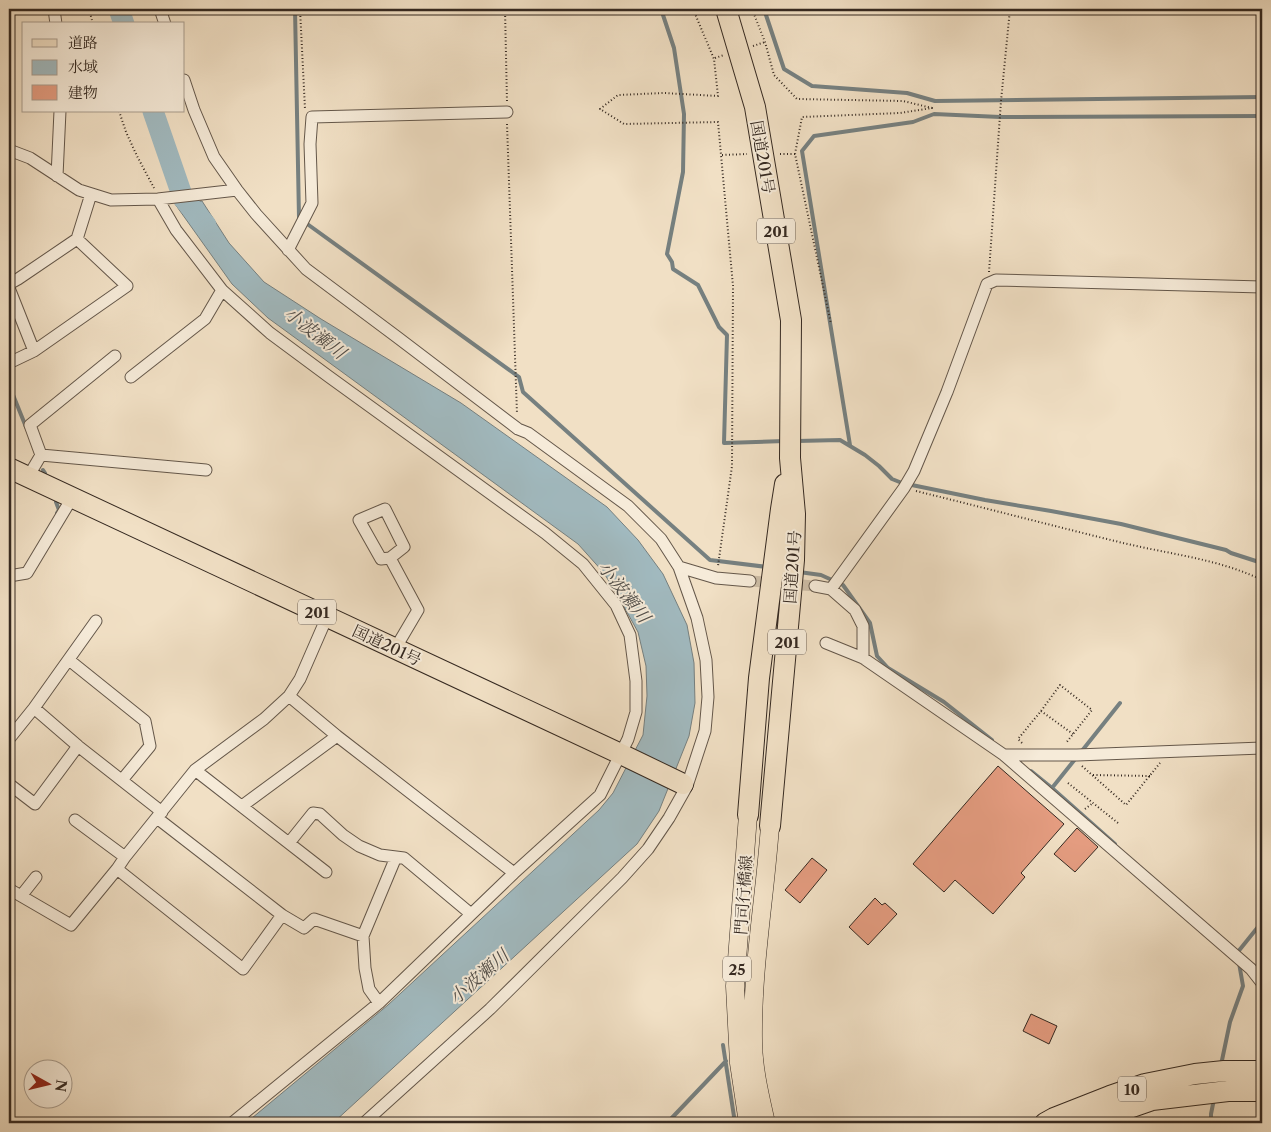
<svg xmlns="http://www.w3.org/2000/svg" width="1271" height="1132" font-family="'Libre Caslon Text','Noto Serif JP',serif">
  <rect width="100%" height="100%" fill="#f1e0c5"/>
  <filter id="stains"><feTurbulence type="fractalNoise" baseFrequency=".004" numOctaves="4"/><feColorMatrix values="0 0 0 0 .2 0 0 0 0 .09 0 0 0 0 .02 0 0 0 .5 -.17"/></filter>
  <radialGradient id="worn" r=".72"><stop offset=".6" stop-color="#630" stop-opacity="0"/><stop offset="1" stop-color="#630" stop-opacity=".3"/></radialGradient>
  <path fill="#a1bac0" stroke="#768080" d="M202,201l27,42 35,39 57,37 140,84 146,104 31,33 25,34 24,51 7,38 1,40 -6,33 -30,75 -22,33 -304,279h-87l142,-118 211,-195 14,-17 30,-58 4,-39 -1,-30 -8,-34 -15,-27 -19,-32 -26,-29 -310,-226 -36,-34 -57,-80z"/>
  <g fill="none" stroke-linecap="round" stroke-linejoin="round">
    <path stroke="#768080" stroke-width="4" d="M295,9l4,209 220,159 4,15 187,168 57,7
      M661,9l13,39 10,66 -1,58 -16,82 5,8 1,7 25,16 21,42 8,8 -3,108 61,-2
      M764,9l20,60 28,17 95,7 28,8 327,-4
      M9,385l17,42
      M797,441l43,-1 25,15 14,11 13,13 10,4 83,17 66,11 70,13 105,26 5,3 31,10
      M850,445l-48,-294 12,-15 99,-14 21,-8 66,3 262,-1
      M43,470l2,3
      M56,502l3,8 -2,3
      M799,572l22,3 22,10 27,38 7,33 11,12 56,34 48,38
      M1081,752l39,-49
      M1076,758l-24,30 63,56
      M1031,771l21,17
      M1237,953l25,-31
      M723,1045l12,78
      M1221,1065l9,-43 13,-36 -4,-23
      M667,1123l59,-62
      M1211,1123v-9l3,-15"/>
    <path stroke="#a1bac0" stroke-width="21" d="M119,9l5,15
      M153,111l30,87 23,27"/>
  </g>
  <path fill="#e49c80" stroke="#352921" d="M998,766l66,58 -43,49 4,4 -32,37 -38,-34 -11,12 -31,-28z
    M1077,828l21,19 -23,25 -21,-18z
    M812,858l15,12 -27,33 -15,-13z
    M875,898l7,7 3,-2 12,11 -29,31 -19,-18z
    M1031,1014l26,12 -8,18 -26,-13z"/>
  <g fill="none" stroke-linecap="round" stroke-linejoin="round">
    <path stroke="#cbbba4" stroke-width="11" stroke-dasharray="11 5.5" stroke-linecap="butt" d="M750,581l65,5"/>
    <g stroke="#64574a" stroke-width="13">
      <path id="street" d="M54,9l2,15
        M160,9l5,15
        M184,80l10,30 20,47 23,33 19,24 50,55 91,68 121,92 10,4 100,73 33,33 18,28 18,51 9,42 2,37 -3,34 -18,55 -18,32 -21,31 -26,29 -132,131 -126,114
        M9,150l21,8 49,32 32,10 47,-1 79,-9
        M57,176l3,-65
        M158,199l18,31 46,60 48,43 58,43 217,157 38,31 33,41 14,30 6,46v31l-8,27 -28,56 -86,78 -135,130 -147,120
        M288,250l24,-47 -2,-59 2,-27 195,-5
        M9,284l9,-5 59,-40
        M9,288l25,63
        M11,362l23,-11 93,-65 -50,-47 14,-45
        M131,377l74,-58 17,-29
        M41,455l-11,-30 85,-69
        M28,477l13,-22 165,15
        M390,558l-9,1 -22,-39 26,-11 19,38 -14,11 28,52 -23,39
        M679,567l37,11 34,3
        M9,576l18,-3 45,-75
        M815,586l16,3 24,21 8,16v32
        M831,589l73,-101 10,-17 33,-79 40,-108 9,-4 266,7
        M826,643l37,15 141,97 247,214 11,14
        M69,660l76,61 5,25 -28,34
        M289,696l48,40 177,137
        M34,708l44,38 84,66
        M9,739l25,-31 62,-87
        M1004,755h73l185,-7
        M195,770l131,102
        M9,784l26,20 43,-58
        M242,806l95,-70
        M157,818l125,97 22,13 10,-9 49,17
        M75,820l50,37
        M289,843l24,-30 7,1 23,21 16,11 21,9 16,2 -33,79 2,32 4,21 10,14
        M396,857l8,1 67,56
        M9,889l62,36 46,-56
        M21,896l15,-19
        M282,915l-39,54 -126,-100 8,-12 70,-87 69,-51 25,-23 11,-17 27,-62"/>
    </g>
    <g stroke="#352921" stroke-width="19">
      <path id="primary" d="M748,1123l-9,-60 -4,-77 13,-171
        M766,1123c-6,-27 -13,-55 -13,-83 -1,-72 12,-143 17,-214"/>
    </g>
    <g stroke="#352921" stroke-width="22">
      <path id="highway" d="M726,9l29,98 36,213 -1,138 5,56 -1,46 -24,266
        M9,468l616,288 58,28
        M748,815l11,-137 22,-169 4,-25
        M1045,1123l9,-5 56,-22 35,-12 50,-10 29,-3h38
        M1086,1123l66,-23 76,-9h34"/>
    </g>
    <path stroke="#352921" stroke-width="2" stroke-dasharray="1 2.5" stroke-linecap="butt" d="M89,9l4,15
      M300,9l5,100
      M505,9l2,93
      M693,9l21,50 4,37 -54,-3 -46,2 -18,14 24,15 94,-2 15,164 -1,180 -14,100
      M752,9l13,33 9,33 23,24 106,2 29,7 -32,5 -98,4 -7,37 36,170
      M753,46l12,-4
      M715,58l9,-3
      M119,111l7,21 11,24 17,32
      M507,124l10,290
      M780,154h15
      M722,155l25,-1
      M989,272l12,-171 9,-92
      M916,491c69,17 138,35 207,52 46,11 96,16 139,37
      M1041,711l32,23
      M1022,743l-4,-4 23,-28 19,-26 32,25 -26,33
      M1082,766l44,39 34,-42
      M1093,775l57,1
      M1068,783l50,40
      M1085,809l8,-6"/>
    <use href="#street" stroke="#f6ebd9" stroke-width="11"/>
    <use href="#primary" stroke="#f1e0c5" stroke-width="18"/>
    <use href="#highway" stroke="#f1e0c5" stroke-width="20"/>
  </g>
  <g text-anchor="middle" dominant-baseline="central" stroke-width="4" stroke-linejoin="round" paint-order="stroke">
    <g fill="#f6ebd9" stroke="#6f6358" stroke-width="1">
      <rect x="757" y="218.5" width="38" height="25" rx="4"/>
      <rect x="298" y="599.5" width="38" height="25" rx="4"/>
      <rect x="768" y="629.5" width="38" height="25" rx="4"/>
      <rect x="723" y="956.5" width="28" height="25" rx="4"/>
      <rect x="1118" y="1076.5" width="28" height="25" rx="4"/>
    </g>
    <g font-size="15" font-weight="bold" fill="#352921">
      <text x="776" y="231">201</text>
      <text x="317" y="612">201</text>
      <text x="787" y="642">201</text>
      <text x="737" y="969">25</text>
      <text x="1132" y="1089">10</text>
    </g>
    <g font-size="16" fill="#352921" stroke="#f6ebd9">
      <text transform="translate(763 157) rotate(80)">国道201号</text>
      <text transform="translate(792 567) rotate(-86)">国道201号</text>
      <text transform="translate(387 645) rotate(25)">国道201号</text>
      <text transform="translate(743 895) rotate(-86)">門司行橋線</text>
    </g>
    <g font-size="18" font-style="italic" fill="#504d49" stroke="#f6ebd9">
      <text transform="translate(315 333) rotate(38)">小波瀬川</text>
      <text transform="translate(624 592) rotate(52)">小波瀬川</text>
      <text transform="translate(479 977) rotate(-41)">小波瀬川</text>
    </g>
  </g>
  <rect width="1271" height="1132" fill="none" stroke="#f1e0c5" stroke-width="30"/>
  <rect x="10" y="10" width="1251" height="1112" fill="none" stroke="#352921" stroke-width="2.5"/>
  <rect x="15" y="15" width="1241" height="1102" fill="none" stroke="#352921"/>
  <rect x="22" y="22" width="162" height="90" fill="#f6ebd9" stroke="#a99d8f"/>
  <rect x="32" y="39" width="25" height="8" fill="#f1e0c5" stroke="#a99d8f"/>
  <text x="68" y="48" font-size="15" fill="#352921">道路</text>
  <rect x="32" y="60" width="25" height="15" fill="#a1bac0" stroke="#a99d8f"/>
  <text x="68" y="72" font-size="15" fill="#352921">水域</text>
  <rect x="32" y="85" width="25" height="15" fill="#e49c80" stroke="#a99d8f"/>
  <text x="68" y="98" font-size="15" fill="#352921">建物</text>
  <g transform="translate(48 1084) rotate(98)"><circle r="24" fill="#f6ebd9" stroke="#a99d8f"/>
  <path d="M0-4L9 19L0 12L-9 19Z" fill="#8f2418"/>
  <text y="-8" font-size="14" font-weight="bold" text-anchor="middle" fill="#352921">N</text>
  </g>
  <rect width="100%" height="100%" filter="url(#stains)"/>
  <rect width="100%" height="100%" fill="url(#worn)"/>
</svg>
